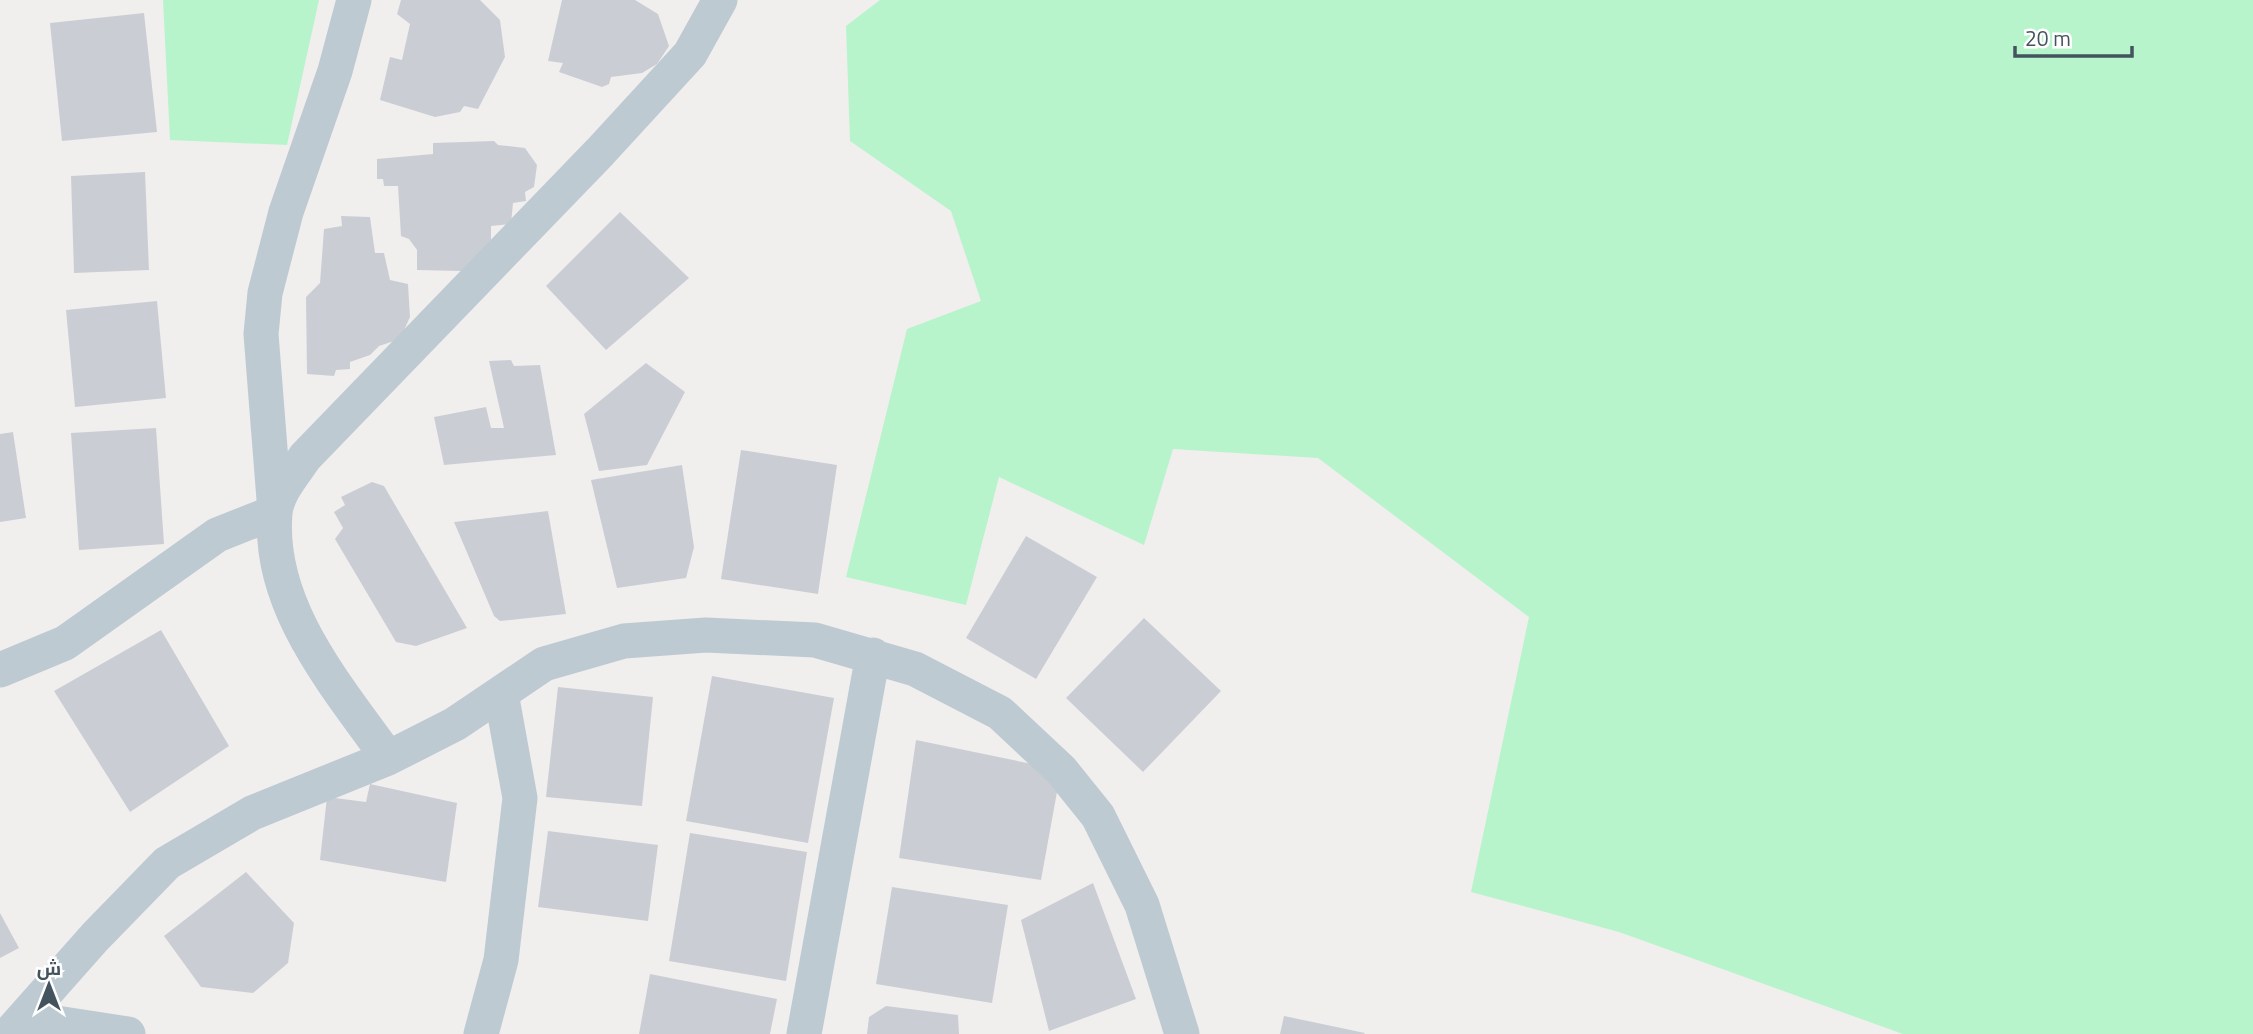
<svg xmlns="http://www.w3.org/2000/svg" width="2253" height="1034" font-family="'Titillium Web',Cairo,sans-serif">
  <rect width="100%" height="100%" fill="#f1eeee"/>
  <path fill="#b7f4cb" d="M163,0h156l-32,145 -117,-5z
    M880,0h1373v1034h-350l-284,-102 -148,-40 58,-275 -211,-159 -145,-9 -29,96 -145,-68 -33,128 -120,-28 61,-248 74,-28 -30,-90 -101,-70 -4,-115z"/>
  <path fill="#caced4" d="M401,0h79l20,20 5,37 -27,52 -14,-3 -4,6 -25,5 -55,-17 10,-43 12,3 8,-36 -13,-10z
    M562,0h73l23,14 11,32 -12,18 -15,9 -31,4 -2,7 -7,3 -43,-15 4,-9 -15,-2z
    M144,13l13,119 -95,9 -12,-118z
    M494,141l4,4 27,3 12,17 -3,22 -9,5 1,9 -13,2 -2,21 -20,2v20l-30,25 -44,-1v-20l-8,-11 -8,-3 -3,-50h-14l-1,-7h-6v-20l56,-5v-11z
    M145,172l4,98 -75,3 -3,-97z
    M620,212l69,66 -83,72 -60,-64z
    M341,216l29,1 5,36h9l6,27 18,4 2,33 -10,22 -21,7 -9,9 -20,7v7l-14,1 -2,6 -27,-2 -1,-77 14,-14 4,-54 18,-3z
    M157,301l9,97 -91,9 -9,-97z
    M511,360l3,6 26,-1 16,90 -112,10 -10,-48 52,-10 5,21h13l-15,-67z
    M646,363l39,29 -38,73 -48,6 -15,-57z
    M156,428l8,116 -85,6 -8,-117z
    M13,432l13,86 -26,4v-88z
    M741,450l96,15 -19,129 -97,-15z
    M682,465l12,82 -8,31 -69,10 -26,-108z
    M372,482l12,4 83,142 -51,18 -20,-4 -61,-103 8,-11 -9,-16 11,-7 -4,-8z
    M548,511l18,103 -66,7 -6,-5 -40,-94z
    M1026,536l71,41 -61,102 -70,-41z
    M1144,618l77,73 -78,81 -77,-74z
    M161,630l68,116 -99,66 -76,-121z
    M712,676l122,22 -26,145 -122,-22z
    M558,687l95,10 -11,109 -96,-9z
    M916,740l145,30 -20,110 -142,-22z
    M370,784l87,19 -11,79 -126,-22 7,-63 39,5z
    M548,831l110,14 -10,76 -110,-14z
    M690,833l117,19 -21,129 -117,-20z
    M246,872l48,51 -6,40 -35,30 -52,-6 -37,-51z
    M1093,883l43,116 -87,32 -28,-111z
    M892,887l116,18 -16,98 -116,-19z
    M0,913l19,35 -19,10z
    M650,974l127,25 -7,35h-131z
    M886,1006l72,9 1,19h-92l2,-17z
    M1284,1016l81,17 -1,1h-84z"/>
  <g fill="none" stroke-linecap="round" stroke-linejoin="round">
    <path stroke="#bdcad2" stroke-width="35" d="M0,670l65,-27 152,-108 58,-23 -14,-178 4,-41 21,-81 49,-141 19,-71
      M388,758c-50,-71 -121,-151 -113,-245 2,-21 19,-39 30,-56l295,-305 90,-98 30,-54
      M24,1018l104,16
      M9,1034l86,-97 72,-74 85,-50 136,-55 67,-34 89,-60 80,-23 82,-6 109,5 100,29 85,44 61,57 37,46 44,89 40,129
      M481,1034l20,-74 19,-162 -19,-105
      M804,1034l69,-379"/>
  </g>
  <g transform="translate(49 985)" stroke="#ffffff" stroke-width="5" paint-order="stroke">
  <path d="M0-5L12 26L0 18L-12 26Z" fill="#44545e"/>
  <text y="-10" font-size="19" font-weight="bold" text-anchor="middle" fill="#44545e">ش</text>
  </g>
  <path d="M2015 46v10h117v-10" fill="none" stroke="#44545e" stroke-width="3.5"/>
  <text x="2025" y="46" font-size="21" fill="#44545e" stroke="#ffffff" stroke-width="5" paint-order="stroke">20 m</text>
</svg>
